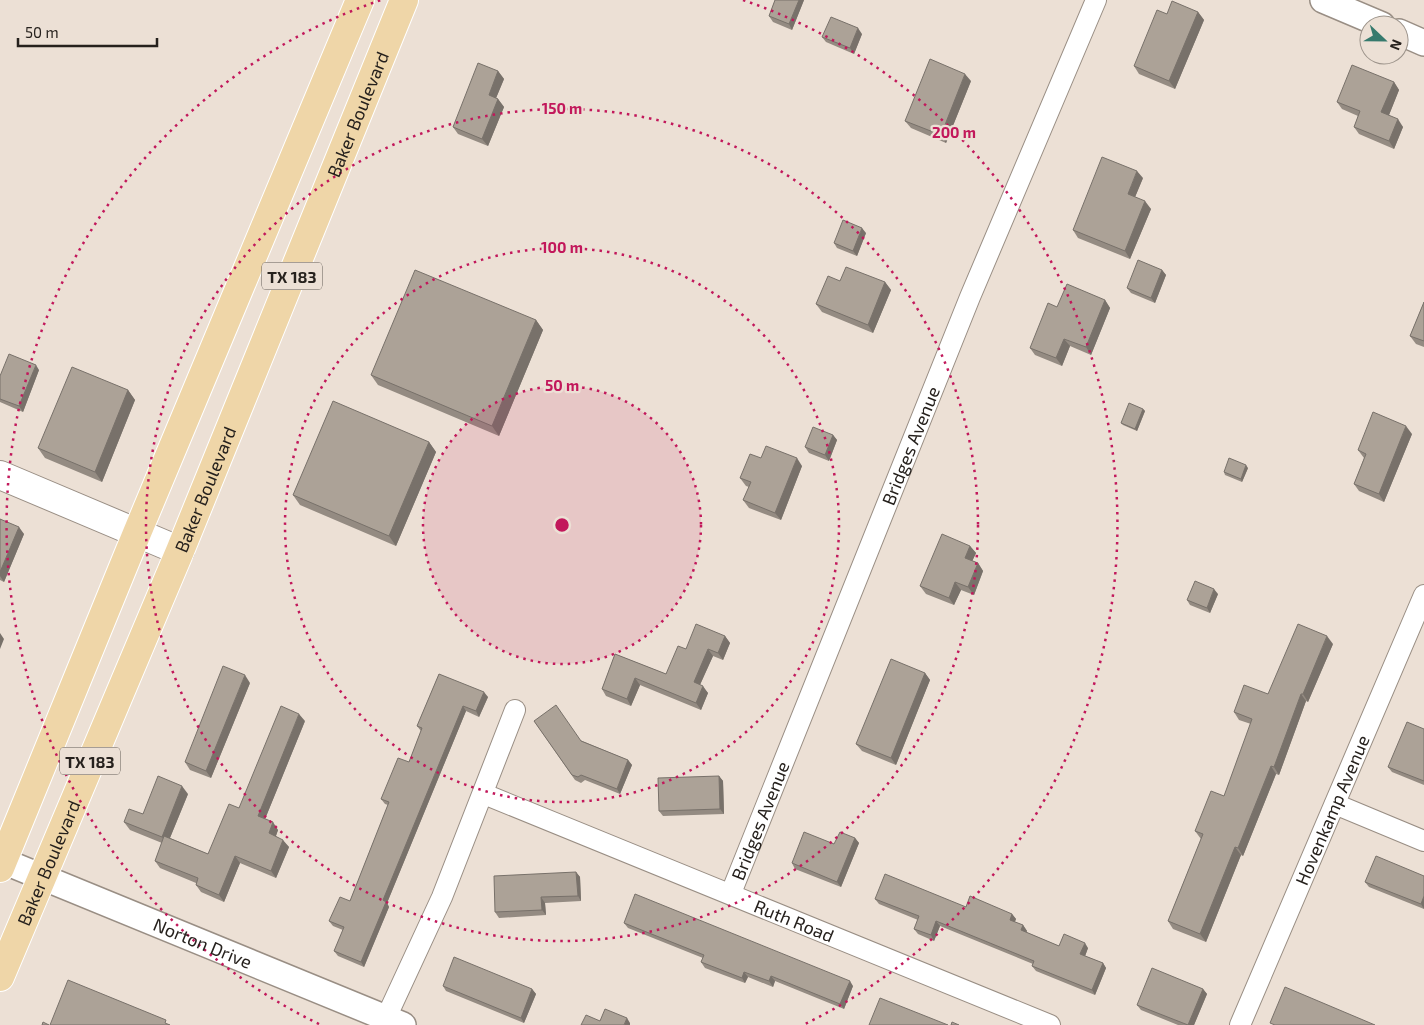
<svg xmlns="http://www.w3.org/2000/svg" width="1424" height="1025" font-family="'Exo 2',sans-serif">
  <rect width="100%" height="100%" fill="#ece0d5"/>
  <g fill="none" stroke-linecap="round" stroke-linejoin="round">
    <g stroke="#998e84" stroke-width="22">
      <g id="minor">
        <path id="s1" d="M484,794l566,231"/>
        <path d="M1335,804l89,37"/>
        <path id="s2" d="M731,893l239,-596 126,-297"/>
        <path d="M386,1018l56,-121 73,-187"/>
        <path id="s3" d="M1240,1025l184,-430"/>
      </g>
    </g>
    <g stroke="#998e84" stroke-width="28">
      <g id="tertiary">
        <path d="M1323,0l59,25"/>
        <path d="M1399,32l25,11"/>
        <path id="s4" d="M3,861l400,164"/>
      </g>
    </g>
    <g stroke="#998e84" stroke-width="30">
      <path id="secondary" d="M0,475l180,76"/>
    </g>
    <g stroke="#fff" stroke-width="30">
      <g id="primary">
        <path d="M0,868l137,-335 223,-533"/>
        <path id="s5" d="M0,977l180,-426 224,-551"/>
      </g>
    </g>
    <use href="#minor" stroke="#fff" stroke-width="20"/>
    <use href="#tertiary" stroke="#fff" stroke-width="25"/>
    <use href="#secondary" stroke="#fff" stroke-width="28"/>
    <use href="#primary" stroke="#efd6a8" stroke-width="28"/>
  </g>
  <path fill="#948b82" d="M775,0h29l-12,30 -19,-8 -4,-6z
    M1198,12l6,8 -29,69 -36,-15 -5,-8 33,-52z
    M862,34l-8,20 -28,-12 -4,-5z
    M498,71l6,8 -8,19 2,1 6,8 -16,39 -30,-12 -5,-7z
    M971,81l-25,62 -35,-15 -6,-7z
    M1394,82l5,8 -10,25 14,12 -9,22 -35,-15 -5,-7 4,-11 -16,-7 -5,-7z
    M1143,178l-8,19 16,12 -21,50 -52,-21 -5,-8z
    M866,233l-9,23 -20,-8 -3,-5z
    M1162,270l4,5 -11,28 -24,-10 -4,-5z
    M840,281l45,1 6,8 -18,43 -51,-21 -6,-8z
    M1105,300l5,8 -19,47 -21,-9 -8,20 -27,-11 -5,-7 27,-41z
    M1424,302v45l-8,-3 -6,-8z
    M536,320l7,10 -44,106 -121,-51 -7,-10z
    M39,370l-16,42 -23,-10v-26z
    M128,390l7,10 -33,82 -57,-24 -7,-10z
    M1143,409l2,2 -8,20 -14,-6 -2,-2z
    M1412,434l-28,68 -25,-11 -5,-7 10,-26 -6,-8z
    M833,435l4,5 -8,21 -20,-8 -4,-6z
    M429,442l7,10 -40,94 -96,-41 -7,-10z
    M761,458l41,8 -21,54 -32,-12 -6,-8 6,-13 -3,-1 -6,-8z
    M1248,468l-6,14 -17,-7 -1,-3z
    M0,519l24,15 -20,48 -4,-2z
    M970,546l6,7 -4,8 6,2 5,8 -9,24 -13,-5 -7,15 -28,-11 -6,-8z
    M1218,594l-8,19 -20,-8 -3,-5z
    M725,636l5,7 -7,17 -10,-4 -13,29 8,8 -7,17 -61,-25 -9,21 -25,-10 -4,-7 13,-35 51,20 20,-25z
    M1333,644l-25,58 -2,-1 -27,74 -3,-1 -33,82 -2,-1 -35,87 -33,-13 -5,-8 33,-82 -6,-8 29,-35 27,-72 -12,-4 -5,-8 34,-18z
    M925,673l5,7 -34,85 -34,-14 -6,-7z
    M439,674l49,23 -9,20 -13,-6 -79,192 2,4 -25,60 -26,-11 -4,-5 9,-21 -10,-4 -4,-5 21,-20 38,-96 -3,-1 -4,-5 28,-37 12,-31 -4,-5z
    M250,683l-39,95 -21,-8 -5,-8z
    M305,721l-40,98 13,11 -2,6 13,11 -13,31 -36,-15 -16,39 -23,-10 -5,-7v-2l-36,-15 -5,-7 7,-18 -32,-13 -6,-8 64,-28 -18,44 38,16 31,-46z
    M534,721l94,39 4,5 -12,29 -35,-14 -4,3 -6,-3z
    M1424,729v56l-32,-13 -4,-5z
    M719,776l4,5 1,33 -61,2 -4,-5z
    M855,838l4,5 -18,44 -46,-18 -3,-6 42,-19z
    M576,872l4,5 1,24 -36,2 1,12 -47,3 -4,-6z
    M1424,876v33l-55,-22 -4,-5z
    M875,899l91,8 46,7 4,5 -1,3 8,3 4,6 -1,1 33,14 29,2 -3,8 18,7 3,5 -11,27 -59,-24 -4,-5 1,-2 -93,-38 -6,15 -16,-7 -4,-5 4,-9 -39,-16z
    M624,923l229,63 -9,23 -69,-28 -2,6 -25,-10 -3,6 -40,-15 -4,-6 2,-4 -75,-30z
    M443,986l89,3 4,5 -12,29 -78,-32z
    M1203,989l4,5 -13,31h-16l-37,-15 -4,-5z"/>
  <path fill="#78716a" d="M799,0h5l-12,30 -3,-6z
    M1198,12l6,8 -29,69 -6,-8z
    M858,28l4,6 -8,20 -4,-6z
    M498,71l6,8 -10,24 -5,-8z
    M965,74l6,7 -25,62 -5,-8z
    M1394,82l5,8 -12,30 -6,-8z
    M498,99l6,8 -16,39 -6,-7z
    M1398,119l5,8 -9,22 -5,-8z
    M1137,171l6,7 -10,24 -5,-8z
    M1145,201l6,8 -21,50 -5,-8z
    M862,228l4,5 -9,23 -4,-5z
    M1162,270l4,5 -11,28 -4,-5z
    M885,282l6,8 -18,43 -5,-8z
    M1105,300l5,8 -19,47 -5,-8z
    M536,320l7,10 -44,106 -7,-10z
    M1064,339l6,7 -8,20 -6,-8z
    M36,365l3,5 -16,42 -4,-6z
    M128,390l7,10 -33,82 -7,-10z
    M1143,409l2,2 -8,20 -2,-2z
    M1406,426l6,8 -28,68 -5,-8z
    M833,435l4,5 -8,21 -4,-6z
    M429,442l7,10 -40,94 -7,-10z
    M797,458l5,8 -21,54 -6,-7z
    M1246,465l2,3 -6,14 -1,-3z
    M19,527l5,7 -20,48 -4,-6v-4z
    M970,546l6,7 -6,13 -5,-8z
    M978,563l5,8 -9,24 -6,-8z
    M955,582l6,8 -7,15 -5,-7z
    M1214,589l4,5 -8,19 -3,-5z
    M0,633l4,6 -4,10z
    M725,636l5,7 -7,17 -5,-7z
    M1327,636l6,8 -25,58 -5,-8z
    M708,649l5,7 -15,33 -4,-7z
    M925,673l5,7 -34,85 -5,-7z
    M245,675l5,8 -39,95 -5,-7z
    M635,678l5,7 -9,21 -4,-7z
    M703,686l5,7 -7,17 -5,-7z
    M484,692l4,5 -9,20 -3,-6z
    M1301,694l5,7 -27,74 -5,-8z
    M463,706l3,5 -79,192 2,4 -25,60 -3,-5 22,-62z
    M299,714l6,7 -42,103 -5,-8z
    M628,760l4,5 -12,29 -3,-5z
    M1271,766l5,8 -33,82 -5,-8z
    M719,776l4,5 1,33 -4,-5z
    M182,786l6,8 -21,51 -5,-8z
    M273,822l5,8 -4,11 -5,-8z
    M855,838l4,5 -18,44 -4,-5z
    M283,840l6,7 -13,31 -5,-7z
    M1235,847l6,8 -35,87 -6,-8z
    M235,856l5,7 -16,39 -5,-7z
    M576,872l4,5 1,24 -3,-5z
    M1424,896v13l-3,-5z
    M541,897l4,6 1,12 -4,-5z
    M1012,914l4,5 -3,6 -3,-5z
    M936,921l4,5 -6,15 -3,-6z
    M1023,925l4,6 -2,5 -4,-6z
    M1085,943l3,5 -4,11 -4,-5z
    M1103,963l3,5 -11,27 -3,-5z
    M744,972l4,5 -3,6 -3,-5z
    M771,976l4,5 -2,6 -4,-6z
    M850,981l3,5 -9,23 -4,-5z
    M532,989l4,5 -12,29 -3,-5z
    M1203,989l4,5 -13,31h-6z
    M627,1018l3,5v2h-6z"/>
  <path fill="#aca297" stroke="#78716a" d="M775,0h24l-10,24 -20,-8z
    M1172,1l26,11 -29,69 -35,-15 23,-56 10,4z
    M831,17l27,11 -8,20 -28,-11z
    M930,59l35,15 -24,61 -36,-14z
    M478,63l20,8 -9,24 9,4 -16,40 -29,-12z
    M1352,65l42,17 -13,30 17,7 -9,22 -35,-14 6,-16 -23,-9z
    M1102,157l35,14 -9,23 17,7 -20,50 -52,-21z
    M843,220l19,8 -9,23 -19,-8z
    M1138,260l24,10 -11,28 -24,-10z
    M846,267l39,15 -17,43 -52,-21 12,-28 12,5z
    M415,270l121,50 -44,106 -121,-51z
    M1067,284l38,16 -19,47 -22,-8 -8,19 -26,-10 18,-45 9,4z
    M1424,302v39l-14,-5z
    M9,354l27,11 -17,41 -19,-7v-23z
    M72,367l56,23 -33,82 -57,-24z
    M333,401l96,41 -40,94 -96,-41z
    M1129,403l14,6 -8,20 -14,-6z
    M1373,412l33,14 -27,68 -25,-10 12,-30 -8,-4z
    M813,427l20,8 -8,20 -20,-8z
    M766,446l31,12 -22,55 -32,-13 8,-18 -11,-4 10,-24 11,4z
    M1229,458l17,7 -5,14 -17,-7z
    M0,519l19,8 -19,45z
    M942,534l28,12 -5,12 13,5 -10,24 -13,-5 -6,16 -29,-12z
    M1195,581l19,8 -7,19 -20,-8z
    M696,624l29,12 -7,17 -10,-4 -14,33 9,4 -7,17 -61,-25 -8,21 -25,-10 13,-35 51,20 12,-28 8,3z
    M1298,624l29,12 -24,58h-2l-27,73 -3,-1 -33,82 -3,-1 -35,87 -32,-13 35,-87 -8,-3 16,-40 13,5 28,-77 -18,-7 10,-27 24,9z
    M891,659l34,14 -34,85 -35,-14z
    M223,666l22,9 -39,96 -21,-9z
    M439,674l45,18 -8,19 -13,-5 -80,194 3,2 -25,60 -27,-11 10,-24 -15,-6 11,-24 10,4 39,-99 -8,-3 17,-41 11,4 13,-34 -5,-2z
    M556,705l25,36 47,19 -11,29 -36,-14 -3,2 -6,-2 -38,-54z
    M281,706l18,8 -41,102 15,6 -4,11 14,7 -12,31 -36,-15 -16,39 -23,-10 2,-7 -43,-17 9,-25 44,18 21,-50 10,4z
    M1407,722l17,7v52l-36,-14z
    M158,776l24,10 -20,51 -38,-15 5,-13 14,5z
    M719,776l1,33 -61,2 -1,-33z
    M804,832l30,12 6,-12 15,6 -18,44 -45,-19z
    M1376,856l48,20v20l-3,8 -56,-22z
    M576,872l2,24 -37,1 1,13 -47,2 -1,-36z
    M885,874l81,33 4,-11 42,18 -2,6 13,5 -2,5 38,16 5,-12 21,9 -5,11 23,9 -11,27 -60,-24 2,-5 -98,-40 -5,14 -17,-6 5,-13 -44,-17z
    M635,894l215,87 -10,23 -69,-28 -2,5 -25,-9 -2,6 -41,-16 3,-7 -80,-32z
    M454,957l78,32 -11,29 -78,-32z
    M1152,968l51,21 -15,36 -51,-20z
    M68,980l98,40 -1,3 5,2h-120z
    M1285,987l90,38h-100l-5,-2z
    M880,998l68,27h-79z
    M605,1009l22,9 -3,7h-43l5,-10 14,6z
    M43,1022l6,3h-7z
    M952,1022l7,3h-8z"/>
  <circle cx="562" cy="525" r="139" fill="#c2185b" fill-opacity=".12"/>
  <g fill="none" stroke="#c2185b" stroke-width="2.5" stroke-dasharray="2.5 5">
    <circle cx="562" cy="525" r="139"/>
    <circle cx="562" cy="525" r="277"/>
    <circle cx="562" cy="525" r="416"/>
    <path d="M319 1024A555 555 0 0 1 381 0M743 0A555 555 0 0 1 805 1024"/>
  </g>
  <g text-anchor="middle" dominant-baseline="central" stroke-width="4.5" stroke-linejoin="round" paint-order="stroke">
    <g fill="#ece0d5" stroke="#615a54" stroke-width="1">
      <rect x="262" y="262.5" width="60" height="27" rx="4"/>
      <rect x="60" y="747.5" width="60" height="27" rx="4"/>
    </g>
    <g font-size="16" font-weight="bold" fill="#26211d">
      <text x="292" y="276">TX 183</text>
      <text x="90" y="761">TX 183</text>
    </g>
    <g font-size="18" fill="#26211d" stroke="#ece0d5">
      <text stroke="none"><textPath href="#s5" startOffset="934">Baker Boulevard</textPath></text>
      <text stroke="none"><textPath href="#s2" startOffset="482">Bridges Avenue</textPath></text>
      <text stroke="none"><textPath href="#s5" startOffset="529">Baker Boulevard</textPath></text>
      <text stroke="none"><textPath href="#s3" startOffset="234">Hovenkamp Avenue</textPath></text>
      <text stroke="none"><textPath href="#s2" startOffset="78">Bridges Avenue</textPath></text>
      <text stroke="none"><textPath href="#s5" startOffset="124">Baker Boulevard</textPath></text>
      <text stroke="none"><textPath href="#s1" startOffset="335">Ruth Road</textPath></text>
      <text stroke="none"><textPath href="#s4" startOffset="216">Norton Drive</textPath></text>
    </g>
  </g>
  <circle cx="562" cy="525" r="8" fill="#c2185b" stroke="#ece0d5" stroke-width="2.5"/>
  <g font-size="15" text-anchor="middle" font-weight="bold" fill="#c2185b" stroke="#ece0d5" stroke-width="4.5" stroke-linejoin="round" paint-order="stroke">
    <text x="562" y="114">150 m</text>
    <text x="954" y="138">200 m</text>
    <text x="562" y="253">100 m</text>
    <text x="562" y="391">50 m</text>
  </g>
  <g transform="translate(1384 40) rotate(112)"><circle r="24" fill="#ece0d5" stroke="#9d948b"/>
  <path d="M0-4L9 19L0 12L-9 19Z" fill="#367a6d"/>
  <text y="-8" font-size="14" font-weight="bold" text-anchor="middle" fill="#26211d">N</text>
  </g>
  <path d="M18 38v8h139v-8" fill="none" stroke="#26211d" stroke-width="2.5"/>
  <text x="25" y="38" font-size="15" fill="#26211d" stroke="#ece0d5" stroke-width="4" paint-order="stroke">50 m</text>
</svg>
